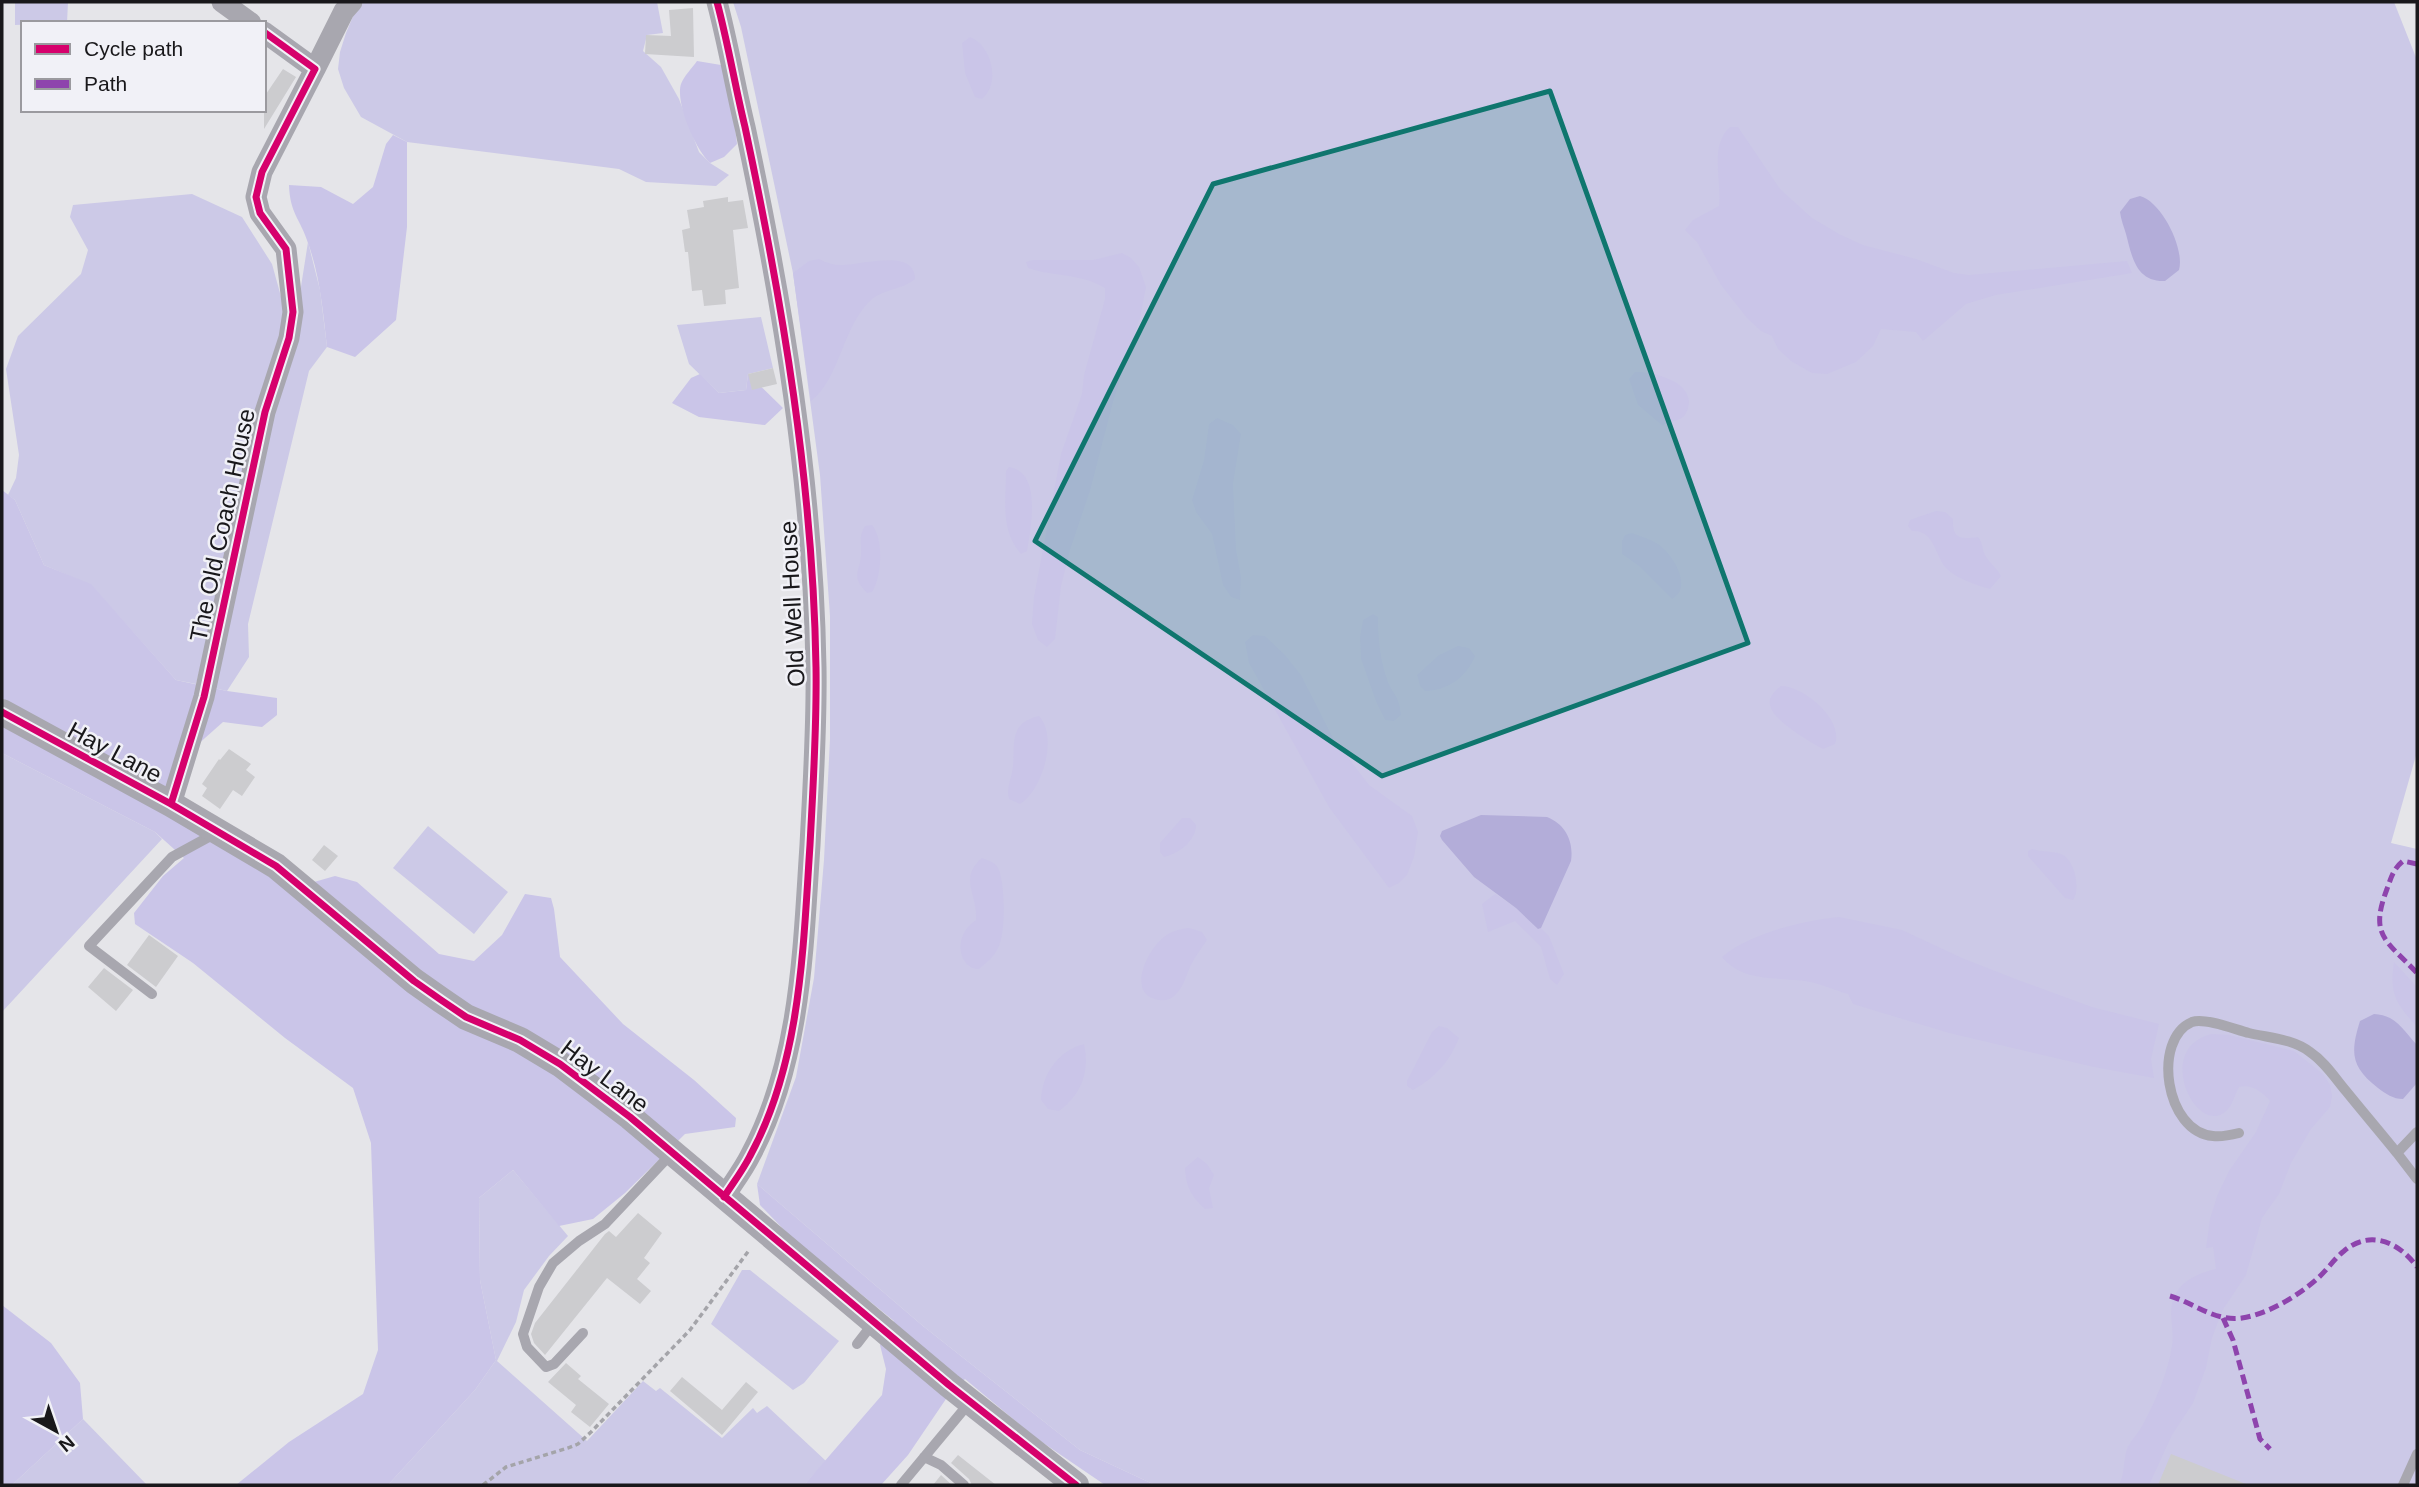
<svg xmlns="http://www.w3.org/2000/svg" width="2419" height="1487" font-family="Arial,sans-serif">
  <rect width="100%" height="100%" fill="#e5e5e9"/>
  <path fill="#ccc9e7" d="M15,2h53l-1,21 -52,2z
    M364,2h293l6,31 -16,2 -4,16 18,16 18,32 20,53 11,11 19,12 -13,11 -70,-4 -27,-13 -212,-27 -46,-25 -17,-29 -6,-19 2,-17 6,-19 10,-24z
    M733,2h1661l23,58v692l-26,91 26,6v636h-1262l-75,-35 -157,-124 -166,-142 39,-107 18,-99 10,-118 6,-121v-123l-10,-141 -27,-202 -52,-246z
    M192,194l50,23 30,47 16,58 -92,362 -20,-4 -85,-95 -47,-20 -29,-65 -7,-5 8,-17 3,-23 -13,-86 12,-33 63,-62 7,-24 -18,-33 3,-12z
    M308,242l12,48 7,57 -18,24 -61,253 1,33 -22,34 -13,-3 62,-283 16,-61z
    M761,317l12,51 -25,6 -2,16 -27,3 -30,-29 -12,-39z
    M2,753l153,79 7,7 -160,173z
    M428,826l80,66 -34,42 -81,-66z
    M513,1170l55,66 -19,20 -25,34 -8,32 -19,39 90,80 56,-60 13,10 4,-3 62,50 31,-30 4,5 10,-7 59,55 -22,24h-416l87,-95 21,-30 -16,-80 -1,-82z
    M742,1270h8l89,71 -35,42 -11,7 -82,-66z
    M83,1419l64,66h-135z"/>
  <path fill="#cac5e8" d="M970,37c22,9 31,46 12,62l-7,-2 -10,-24 -3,-30z
    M697,61l24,4 9,23 7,56 -13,13 -14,6c-14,-13 -35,-60 -29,-79 3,-8 11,-16 16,-23z
    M1730,127h8l42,62 32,29 27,16 24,11 53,14 38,14 15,2 158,-14 5,12 -136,22 -30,9 -43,37 -7,-9 -35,-3 -8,17 -17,16 -29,12 -15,-1 -21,-12 -13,-12 -6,-13 -11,-5 -14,-13 -26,-33 -24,-43 -12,-12 8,-10 26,-14c3,-26 -10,-60 11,-79z
    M393,135l14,7v85l-11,93 -41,37 -28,-10c-4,-35 -7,-71 -19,-104 -8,-25 -18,-29 -19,-58l32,2 32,17 20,-17 13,-43z
    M1122,253l9,5 8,9 7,20 -6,31 -27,84 -23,89 -20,59 -9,36 -6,53 -8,8 -9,-7 -6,-16 2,-27 27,-143 21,-60 2,-19 21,-76v-11c-25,-15 -51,-11 -77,-20l-2,-6 7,-2h60z
    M819,259c8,4 14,6 22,6 18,1 74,-18 74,14 -13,11 -32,10 -44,21 -29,27 -31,79 -60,101l-18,-128 16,-12z
    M1635,372c20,-1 66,12 51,41 -5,10 -16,6 -23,13l-25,-21 -9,-26z
    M700,374l19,19 27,-3 2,-16 35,34 -18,17 -66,-8 -27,-14 19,-25z
    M1217,418l16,7 8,9 -8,50 3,65 5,28 -1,23 -9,-3 -8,-12 -11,-51 -16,-22 -4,-12 12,-40 5,-36z
    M1009,467c33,5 22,60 18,84l-6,3c-21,-24 -15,-53 -15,-83z
    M2,490l13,10 29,65 47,19 85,96 51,11 50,7v17l-15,12 -39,-5 -45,40 -3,51 118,75 42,-12 22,6 82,72 35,7 28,-26 23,-41 26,4 3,11 6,48 63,67 71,56 42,38 -1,9 -50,7 -60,59 -32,26 -34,7 -46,-56 -34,28 1,82 16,80 -21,30 -87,95h-152l53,-43 74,-48 15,-44 -7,-207 -18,-55 -68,-50 -92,-75 -58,-39 -1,-11 29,-37 21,-18 -29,-26 -153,-79z
    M1936,511l9,1 8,7c-1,21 8,20 25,18 5,6 4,12 7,18 4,8 12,13 16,21l-11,13c-14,-4 -30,-9 -42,-19 -14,-13 -12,-40 -36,-39l-4,-5 2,-6z
    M872,525c12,14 10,52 0,67l-5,1c-17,-18 -7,-20 -6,-38 1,-12 -3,-18 4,-29z
    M1632,533c8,3 18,6 26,11 14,9 36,43 14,55l-33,-33 -17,-12v-13l3,-6z
    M1373,614l5,3c0,21 2,42 9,62 6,17 12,15 14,36l-7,6 -9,-1 -8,-16 -16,-45 -1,-22 3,-17z
    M1253,635l12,1 20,19 16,20 32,63 36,47 43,31 6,16 -4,25 -7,18 -8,8 -10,5 -60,-81 -80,-144 -4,-21z
    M1458,646l11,2 6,8c-8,21 -28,35 -50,35l-5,-5 -3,-11 22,-20z
    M1781,686c23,0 63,34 54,58l-12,5c-14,-8 -50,-28 -53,-44 -2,-8 5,-14 11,-19z
    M1039,716c19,20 4,74 -19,88l-11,-5c-3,-12 3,-21 4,-33 2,-24 -4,-43 26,-50z
    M1182,818h8l6,7c0,16 -18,29 -32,32l-4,-5v-9z
    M2032,849c9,3 21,2 29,5 14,5 20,36 12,46l-8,-2 -37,-42v-5z
    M982,858c7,3 14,4 17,12 6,16 7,64 -1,78 -4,9 -12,15 -19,21 -17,0 -23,-22 -15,-36 2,-5 8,-10 12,-13 2,-25 -18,-42 6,-62z
    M1495,894l21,14 22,21 3,-1 8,8 15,38 -7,11 -7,-6 -9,-32 -26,-26 -27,11 -6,-28z
    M1839,917l63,13 60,28 56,22 74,27 67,17 -8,35 3,19 -60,-11 -145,-34 -96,-29 -5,-10c-14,-4 -29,-11 -43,-13 -29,-4 -63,1 -83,-24 28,-24 80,-36 117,-40z
    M1189,928l13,4 5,8c-5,8 -11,15 -15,23 -6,11 -8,25 -18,33 -5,4 -9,5 -15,4 -33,-5 -13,-49 5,-63 7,-6 16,-8 25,-9z
    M2394,962l23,25v40c-21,-24 -28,-32 -23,-65z
    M1439,1026l8,2 12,10c-9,23 -24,40 -46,52l-6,-4v-5l25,-49z
    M2212,1034l17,1 65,16 29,23 7,11 2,11 -2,11 -19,22 -20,34 -12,31 -17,24 -16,57 -24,36 -10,27 -6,30 -13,35 -21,32 -23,50h-30c6,-11 4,-24 8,-36 3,-8 11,-15 15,-23 13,-23 26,-54 30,-80 3,-19 -6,-36 4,-53 8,-14 26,-21 40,-24l-3,-22 -7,1 4,-29 7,-23 12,-25 27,-39 14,-31c-8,-9 -18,-17 -31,-14 -5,9 -7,22 -17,27 -29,16 -67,-67 -10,-80z
    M1084,1044c6,27 -2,50 -25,67l-11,-2 -7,-9c1,-26 17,-49 43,-56z
    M1198,1157l9,7 7,11 -5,13 4,20 -8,1c-14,-13 -19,-22 -20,-41z
    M757,1184l166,142 157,124 75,35h-50l-69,-47 -71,-59 -17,17 -40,59 -27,30h-77l78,-90 4,-26 -6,-24 14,-24 -103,-84 -31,-32z
    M2,1305l49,38 29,40 3,36 -71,66h-10z"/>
  <path fill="#b3add9" d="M2140,196c22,6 45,53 39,74l-14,11c-29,1 -33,-24 -39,-47 -2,-7 -5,-14 -6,-22l10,-13z
    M1481,815l66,2c18,7 27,24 24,44l-30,67 -3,1 -22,-21 -42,-31 -32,-37 -2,-4 2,-5z
    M2374,1014c22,1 29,16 43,31v38l-14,16c-10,0 -17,-5 -25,-11 -27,-21 -28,-35 -18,-67z"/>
  <path fill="#cccccf" d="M693,8l1,49 -49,-3 1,-19 25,1 -2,-26z
    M283,69l13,8 -32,52v-32z
    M728,197v5l15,-2 5,28 -15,2 6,58 -14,2 1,14 -22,2 -2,-16 -10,1 -4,-39h-3l-3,-22 8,-2 -3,-18 17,-3 -1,-6z
    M773,368l4,16 -25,6 -4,-16z
    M229,749l22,15 -5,6 9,7 -13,19 -9,-6 -13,19 -18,-13 5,-8 -5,-4 17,-25 1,1z
    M324,845l14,11 -13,15 -13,-11z
    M149,935l29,21 -22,31 -29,-22z
    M104,968l29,22 -17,21 -28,-24z
    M638,1213l24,20 -18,25 6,5 -13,16 14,12 -11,13 -33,-26 -62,77 -11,-12 -3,-9 4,-11 70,-89 4,-3 7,6z
    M566,1363l15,13 -3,3 31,25 -19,23 -19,-15 5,-7 -28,-23z
    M682,1377l40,33 24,-28 12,10 -36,43 -52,-44z
    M2171,1454l75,30v1h-88z
    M958,1455l38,30h-24l-3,-6 -18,-16z
    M941,1475l11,10h-19z"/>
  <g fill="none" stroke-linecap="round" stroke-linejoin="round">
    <path stroke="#a4a4a9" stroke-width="3.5" stroke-dasharray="5 3.5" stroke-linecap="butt" d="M483,1485l23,-18 62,-19 10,-4 13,-12 99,-102 60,-81"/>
    <path stroke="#a8a7af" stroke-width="10" d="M152,994l-63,-48 83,-89 44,-24
      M2417,1132l-20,21 20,26
      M2239,1133c-8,2 -17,4 -26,3 -48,-4 -61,-97 -21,-114 13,-5 44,8 57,11 21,5 44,6 61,19 15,10 25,26 36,39 17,21 34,41 51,62
      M583,1333l-29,31 -8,3 -19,-20 -4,-13 16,-47 14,-24 26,-22 26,-17 67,-71
      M857,1344l17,-22
      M924,1457l17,8 23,20
      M901,1485l69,-83
      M2403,1485l14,-31"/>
    <path stroke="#a8a7af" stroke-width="21" d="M222,2l29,21
      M717,2c11,41 18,84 28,125 38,178 68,358 71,540 1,60 -3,119 -6,178 -7,104 -9,217 -60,311 -7,14 -17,27 -26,41
      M315,69l29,-58 8,-9
      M171,804l33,-107 61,-285 24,-74 4,-26 -7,-63 -26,-36 -4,-16 6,-25 53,-103 -51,-37"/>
    <path stroke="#a8a7af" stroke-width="26" d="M2,712l169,92 105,62 138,115 27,19 25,17 54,23 40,24 70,53 319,268 127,100"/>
    <path stroke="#8e44ad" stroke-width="5" stroke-dasharray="10 5" stroke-linecap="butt" d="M2417,864l-14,-3c-10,8 -12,17 -16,28 -18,47 -1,51 30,84
      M2170,1296c24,7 45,26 72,22 26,-4 56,-22 76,-40 9,-8 16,-19 26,-27 26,-22 55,-9 73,16
      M2223,1318l10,22 27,99 10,10"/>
    <g stroke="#f1f1f7" stroke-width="11">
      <path id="cycleway" d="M717,2c11,41 18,84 28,125 38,178 68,358 71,540 1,60 -3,119 -6,178 -7,104 -9,217 -60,311 -7,14 -17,27 -26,41
        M2,712l169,92 105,62 138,115 27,19 25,17 54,23 40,24 70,53 319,268 127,100
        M171,804l33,-107 61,-285 24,-74 4,-26 -7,-63 -26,-36 -4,-16 6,-25 53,-103 -51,-37"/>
    </g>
    <use href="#cycleway" stroke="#d6006c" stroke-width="7"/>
  </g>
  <path fill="#0f766e" fill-opacity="0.2" stroke="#0f766e" stroke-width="5" stroke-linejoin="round" d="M1550,91l198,552 -366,133 -347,-235 178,-357z"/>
  <g text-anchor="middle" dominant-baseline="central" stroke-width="5" stroke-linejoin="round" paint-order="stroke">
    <g font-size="24" fill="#19181b" stroke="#f1f1f7">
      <text transform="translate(222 525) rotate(-78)">The Old Coach House</text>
      <text transform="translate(792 604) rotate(-93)">Old Well House</text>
      <text transform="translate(115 752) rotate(28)">Hay Lane</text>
      <text transform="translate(605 1076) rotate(37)">Hay Lane</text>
    </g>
  </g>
  <rect width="2419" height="1487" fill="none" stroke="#19181b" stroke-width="7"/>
  <rect x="21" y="21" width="245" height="91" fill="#f1f1f7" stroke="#9b9a9f" stroke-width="2"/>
  <rect x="35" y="44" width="35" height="10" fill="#d6006c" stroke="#9b9a9f" stroke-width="2"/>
  <text x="84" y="56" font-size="21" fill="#19181b">Cycle path</text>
  <rect x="35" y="79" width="35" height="10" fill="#8e44ad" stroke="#9b9a9f" stroke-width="2"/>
  <text x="84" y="91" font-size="21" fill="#19181b">Path</text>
  <g transform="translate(56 1431) rotate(140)" stroke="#f1f1f7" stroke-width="5" paint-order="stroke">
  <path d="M0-5L12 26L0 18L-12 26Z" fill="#19181b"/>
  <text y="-10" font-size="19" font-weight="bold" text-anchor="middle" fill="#19181b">N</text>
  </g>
</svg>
